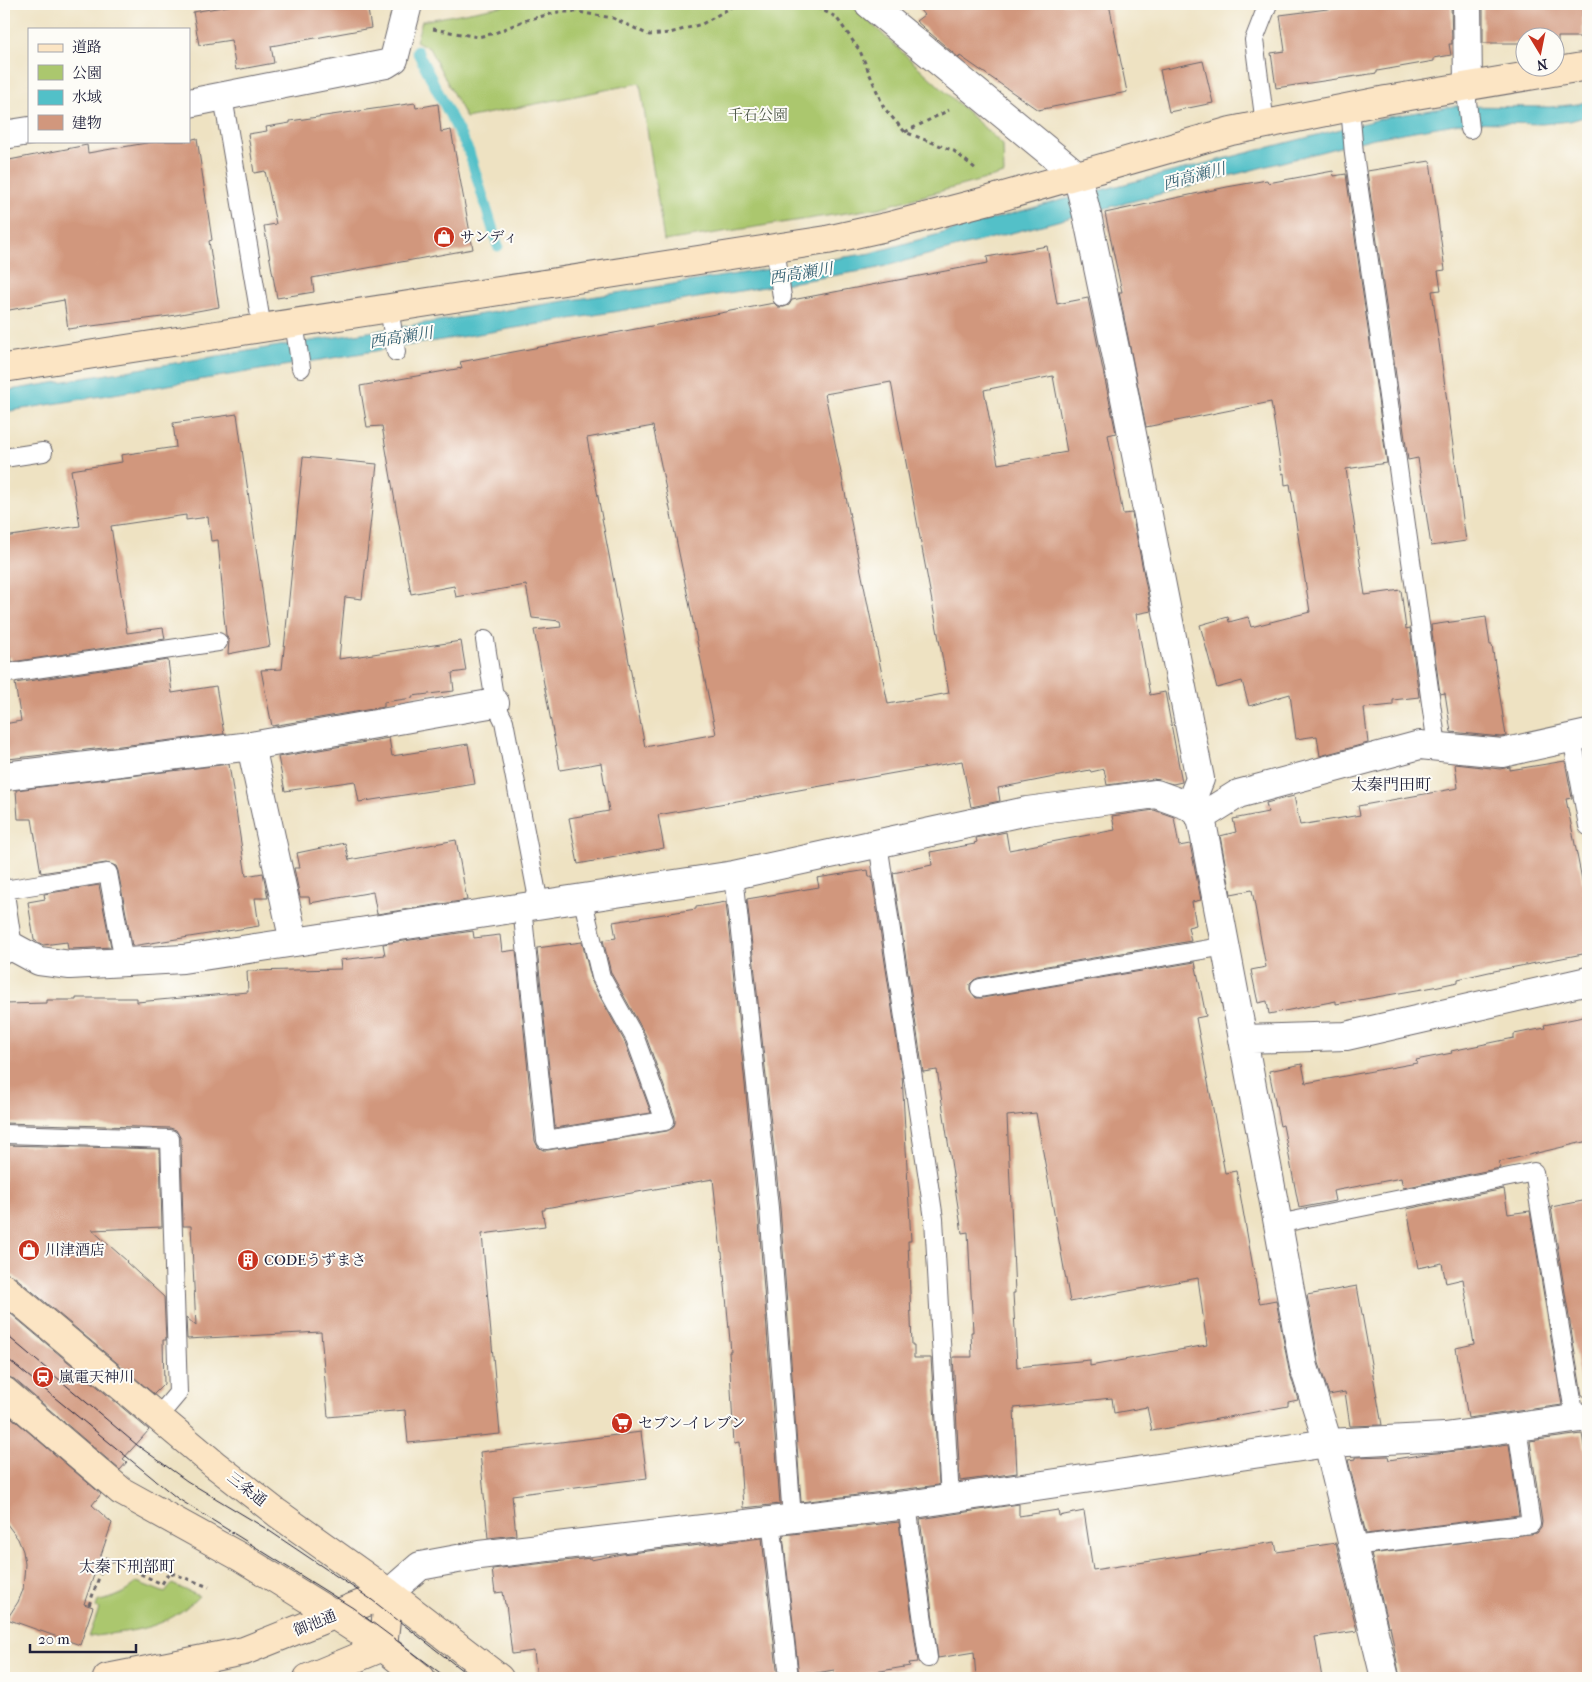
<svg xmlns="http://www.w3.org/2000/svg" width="1592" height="1682" font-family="'IM FELL French Canon','Noto Serif JP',serif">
  <rect width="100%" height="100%" fill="#fdfcf7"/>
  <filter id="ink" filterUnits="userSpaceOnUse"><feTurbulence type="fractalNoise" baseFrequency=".02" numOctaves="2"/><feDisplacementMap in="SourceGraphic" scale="10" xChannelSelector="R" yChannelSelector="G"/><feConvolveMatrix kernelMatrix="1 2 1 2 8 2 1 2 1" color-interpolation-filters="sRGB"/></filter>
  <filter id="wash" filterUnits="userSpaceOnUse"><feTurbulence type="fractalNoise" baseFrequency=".0096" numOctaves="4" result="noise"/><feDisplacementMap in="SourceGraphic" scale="20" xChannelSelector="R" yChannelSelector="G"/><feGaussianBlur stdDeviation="1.12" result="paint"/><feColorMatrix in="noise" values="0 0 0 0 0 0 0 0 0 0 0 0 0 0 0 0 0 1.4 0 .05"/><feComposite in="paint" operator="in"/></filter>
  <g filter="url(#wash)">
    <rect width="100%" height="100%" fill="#eee2c2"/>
    <path fill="#abc76e" stroke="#667454" d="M512,4h340l11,12 140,129 1,29 -125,34 -215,33 -24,-158 -174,35 -37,-70 -13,-7 6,-20z
      M137,1582l28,11 7,-9 27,12c-34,35 -65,34 -110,41l10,-28 -3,-2 2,-6c16,-2 28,-8 39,-19z"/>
    <path fill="#52c0c8" stroke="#3a7182" d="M1588,101v15l-18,5 -28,3 -76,-2 -92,16 -500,131 -870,143v-21l275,-45 592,-93 183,-51 334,-85 66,-11 96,1 28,-3z"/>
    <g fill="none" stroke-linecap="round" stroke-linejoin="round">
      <path stroke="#52c0c8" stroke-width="11" d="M417,51l52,101 29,94"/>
    </g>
    <g id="blocks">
      <path fill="#d1977d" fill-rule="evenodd" d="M240,4h127l4,24 -100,18 3,17 -38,7 -5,-30 -32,5 -6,-33z
        M915,4h194l18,88 -89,18 -78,-54 -1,2 -43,-37 8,-6z
        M1367,4h84l1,40h-3l2,11 -17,3v3l-57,10v2l-101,15 -5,-35 14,-2 -5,-36z
        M1483,4h99l1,33h-25v5h-4v-4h-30v5h-41z
        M1203,61l10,42 -44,9 -9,-42z
        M415,103l1,5 22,-4 3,28 10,-2 22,119 -161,29 2,14 -37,6 -13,-72 12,-2 -11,-53 -11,2 -6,-39 19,-3 -1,-4 24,-4v-2z
        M197,138l15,102 -3,1 10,66 -49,9 -102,13 -4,-29 -60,11v-150l83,-16 1,8 70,-12h31v-1z
        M1430,161l15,109 -7,1 3,19 -9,1 34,250 -35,5 -13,-88 -10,2 -41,-289z
        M1333,171l1,5 12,-2 41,289 -41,6 19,126 36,-5 5,39 4,-1 9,69 -26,3v5l-29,3 4,35 -48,13 -3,-20 -21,3 -6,-45 -41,12 -7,-25 -25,7 -17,-63 28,-8 1,5 19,-5 3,10 59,-15 -20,-128 -5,1 -1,-12 -2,1 -11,-72 -125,25 -27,-135h3l-17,-79 122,-26 40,-7 1,3z
        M1047,246l10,58 31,-6 28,135 -8,2 15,79 9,-1 19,98 -15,3 14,81 15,-3 17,90 -9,2 -19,-5 -47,6 -3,-16 -13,3 -1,-2 -92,18 2,13 -29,6 -9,-46 -304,54 6,33 -86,16 -9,-46 40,-7 -8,-48 -41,7 -26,-140 27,-3 -1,-6 -28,-3 -6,-33 -70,12 -2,-11 -43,8 -29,-168 -15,1 -7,-41 102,-18 -2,-6 314,-59 4,4h6l5,-2 3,-5 196,-37 -1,-6zM1053,376l14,76 -69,12 -14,-74zM891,382l58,311 -61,11 -63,-310zM653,426l63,308 -71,13 -58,-309z
        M237,414l33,232 -42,8 1,-13 -3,-6 -3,-27h1l-6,-68 -7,1 -3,-24 -22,3v-5l-75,11 16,107 36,-5 2,11 -153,23 -1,-5 -7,1v-121l76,-11 -9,-56 51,-8 -1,-7 55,-8 -3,-24z
        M303,457l74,7 -15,135 -17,-2 -6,62 122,-18 5,30 -14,2 2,18 -42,5 1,2 -29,4v5l-112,19 -11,-56 21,-1z
        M1486,617l4,28h2l14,91 -5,1 -50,-5 -6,-39 -5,1 -9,-69z
        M168,660l4,33 44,-7 8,48 -216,25 -4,-35 17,-3 -6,-38z
        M389,738l3,18 76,-12 7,40 -116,18 -4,-21 -70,10 -7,-34z
        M1565,761l7,37 -6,1 22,111v43l-99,19 -31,7v3l-24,5 -98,17v-3l-67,13 -2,-13 -9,2 -7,-33 15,-3 -14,-77 -21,4 -11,-58 16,-4 -3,-13 35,-7 -2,-9 28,-7 6,29 60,-10 -2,-9 100,-18 -3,-24 45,5 10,-2v3z
        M229,764l17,112 17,-3 5,25h-13l4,28 -127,20 -14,-75 -2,-5 -10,-3 -65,10 -9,-54h-14l-2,-29z
        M1154,810l20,7 5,29 11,-2 11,56 -9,2 4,23 -8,2 3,14 -213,37 -4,2 -4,4v6l6,8h6l213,-36 11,54 -10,2 29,155 11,-2 23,130 1,2 16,-3 13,70 9,30 -10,2v4l-136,25 -5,-24 -33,6 -2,-15 -98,10 3,65 -57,8 -7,-124h19l-1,-25h2l-5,-100 -6,1 -25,-163 -14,2 -30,-199 39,-8 -2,-13 45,-8 -1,-1 3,-1 -1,-4 30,-6 3,18 106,-20 -3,-14zM1036,1113l34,189 128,-24 9,67 -117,21v-6l-73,7 -4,-74h2l-8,-177z
        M456,840l11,60 -90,14 -4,-22 -63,11 -1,-6h-9l-6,-29h6l-3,-15 48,-10 4,17z
        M868,870l1,7h3l30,197 9,167h-3l4,104h2v13h17l8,127 -138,17 -21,-295 -33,-308 72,-12 -2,-9z
        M99,885l12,62 -40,2h-3l-1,-7 -24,3 -9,-5 -6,-38 17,-3 -1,-5z
        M726,902l32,307 22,295 -37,4 -4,-65 -5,1 -5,-92h2l-9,-100h-1l-8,-73 -168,29v2h-3l3,16 -63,8 18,200 -92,9 -3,-33 -77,7 -7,-85 -134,7 -1,-22 10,9 -5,-100h-8l-2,-87 -5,-9 -6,-2 -166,-5v-119l43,-1v-3h29v-2h61v4l111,-10 -1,-21 94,-2 -1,-9 45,-5 -2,-11 90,-13 1,7 26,-3 2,17 14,-2 19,191 3,6 5,3h5l119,-19 6,-3 2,-5v-6l-30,-83 -34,-61 -8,-33 13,-2 -3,-16 83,-13v-2z
        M582,942l10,40 33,60 26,71 -96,15 -18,-180z
        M1588,1016v125l-89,21 1,6 -97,20 -2,-10 -68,13 2,10 -36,7 -16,-83 -3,1 -11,-55 33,-7 4,19 111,-20 -1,-3 36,-7 -1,-2 63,-13v-4l31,-6 -1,-3z
        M4,1145l156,4 2,78 -70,3 35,31 -1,1 38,35 2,43h-3l1,44 -10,10 -140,-118 -10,-3z
        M1504,1189l4,25 22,-3 32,194 -94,13 -12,-70 18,-4 -11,-65 -17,4 -4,-20 -24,5 -11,-59z
        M1588,1200v196h-6l-31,-189z
        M1357,1286l18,100 7,39 -32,1 -5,-34 -16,3 -10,-32 -12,-68z
        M4,1308l145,122 -26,29 4,3 -7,8 -106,-91 -10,-3z
        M4,1411l97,83 -9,11 20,18 -28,81 9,3 -13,38 -73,-26 11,-17 5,-12 2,-26 -2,-13 -5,-12 -14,-19z
        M641,1432l6,46 -135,17 4,40 -28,3 -8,-86z
        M1582,1434l6,34v210h-188l-10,-52h-2l-17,-72 166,-21 4,-5 1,-6 -12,-81z
        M1509,1444l10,71 -153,19 -18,-74 7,-1v-2l33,-1 1,4 37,-6 21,-2z
        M1019,1504v12l39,-6 1,6 25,-5 9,59 182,-28 2,10 59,-9 21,88 -42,6 7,41h-346l-2,-26 -36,6 -18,-139z
        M899,1522l19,140 -9,1 1,3 -70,12h-5l-1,-8 -35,6 -16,-141z
        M762,1538l16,140h-241l-3,-27 -22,3 -6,-50h-1l-2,-12 -8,1 -3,-24 99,-11v2l31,-6z"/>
    </g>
  </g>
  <g filter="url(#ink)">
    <use href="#blocks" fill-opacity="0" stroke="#69656a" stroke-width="1"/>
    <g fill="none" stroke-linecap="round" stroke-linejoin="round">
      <g stroke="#69656a" stroke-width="20">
        <path id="lane" d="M1468,86l-1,15 3,28
          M223,97l39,231
          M1350,107l4,47 83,592
          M1265,124l-11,-84 14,-36
          M775,247l7,50
          M389,308l7,44
          M294,323l7,45
          M4,458l39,-6
          M485,640l10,63 9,18 35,183
          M4,675l4,-2 210,-31
          M1572,737l16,89
          M878,843l56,376 16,280
          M734,875l35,333 23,310
          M4,887l9,60
          M4,890l104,-17 16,89
          M522,907l24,233 119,-19 -30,-83 -34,-61 -19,-80
          M980,988l246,-42
          M4,1134l166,5 8,254 -21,25
          M1278,1224l256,-52 41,246
          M907,1505l21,153
          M771,1520l18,158
          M1353,1546l178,-22 -14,-97"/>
      </g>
      <g stroke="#69656a" stroke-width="30">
        <path id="street" d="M869,4l208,171 10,40 31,148 82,416 -11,27
          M1467,4l1,82
          M189,103l197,-39 8,-5 14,-55
          M4,135l25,-4
          M251,746l43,196
          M5,776l246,-30 244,-43
          M1201,817l37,-23 182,-49 82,8 86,-19
          M4,949l9,-2 26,14 31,4 113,-6 551,-84 293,-64 129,-17 33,12 12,11 77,407 26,143 24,76 57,235
          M1243,1039l103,-3 242,-55
          M389,1593l31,-27 59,-11 428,-50 421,-62 117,-6 143,-20"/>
      </g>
      <g stroke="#69656a" stroke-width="30">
        <path id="secondary" d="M4,368l823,-128 59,-13 111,-29 234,-67 155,-31 202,-34
          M4,1288l210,176 63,49 112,80 110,85
          M4,1391l117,100 121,67 92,57 49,32 38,31
          M383,1647l6,-54
          M107,1678l137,-27 145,-58
          M308,1678l75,-31"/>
      </g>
      <path stroke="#69656a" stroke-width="3" stroke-dasharray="4 4" stroke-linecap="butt" d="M810,4l26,13 24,34 24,57 21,24 49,19 22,18
        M433,29l45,8 17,-4 28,-12 35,-9h20l35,6 36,17 21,-2 32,-9 35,-20
        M905,132l44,-22
        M89,1605l17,-47 56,26 7,-12 40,15"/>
      <use href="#lane" stroke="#fff" stroke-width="18"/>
      <use href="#street" stroke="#fff" stroke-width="28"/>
      <use href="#secondary" stroke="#fce5c4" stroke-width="28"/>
      <path stroke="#22223b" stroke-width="1" d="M4,1333l133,112 50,36 78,47 107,72 100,78
        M4,1356l173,142 176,110 94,70"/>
    </g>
  </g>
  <defs>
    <g id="shop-disc" transform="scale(1.125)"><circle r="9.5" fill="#c8321e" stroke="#fdfcf7"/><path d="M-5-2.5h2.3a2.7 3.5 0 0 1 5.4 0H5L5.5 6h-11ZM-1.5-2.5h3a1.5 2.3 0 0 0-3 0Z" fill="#fff"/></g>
    <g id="building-disc" transform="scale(1.125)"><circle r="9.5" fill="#c8321e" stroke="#fdfcf7"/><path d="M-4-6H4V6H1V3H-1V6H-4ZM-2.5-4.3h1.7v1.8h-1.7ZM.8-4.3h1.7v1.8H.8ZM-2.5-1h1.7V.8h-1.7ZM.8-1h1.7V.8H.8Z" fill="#fff"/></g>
    <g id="station-disc" transform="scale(1.125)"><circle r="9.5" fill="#c8321e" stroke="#fdfcf7"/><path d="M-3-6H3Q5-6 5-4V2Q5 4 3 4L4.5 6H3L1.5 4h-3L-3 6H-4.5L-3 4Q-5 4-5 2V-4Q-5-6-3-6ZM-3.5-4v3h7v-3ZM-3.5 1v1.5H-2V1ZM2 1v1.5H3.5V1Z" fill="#fff"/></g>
    <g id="supermarket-disc" transform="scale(1.125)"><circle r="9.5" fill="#c8321e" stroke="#fdfcf7"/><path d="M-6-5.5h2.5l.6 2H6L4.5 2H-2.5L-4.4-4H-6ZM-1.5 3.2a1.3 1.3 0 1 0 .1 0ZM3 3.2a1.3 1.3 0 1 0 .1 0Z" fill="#fff"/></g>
  </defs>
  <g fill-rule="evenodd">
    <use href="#shop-disc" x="444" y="237"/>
    <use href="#shop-disc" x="29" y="1250"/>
    <use href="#building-disc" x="248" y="1260"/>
    <use href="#station-disc" x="43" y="1377"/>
    <use href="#supermarket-disc" x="622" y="1423"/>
  </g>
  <g text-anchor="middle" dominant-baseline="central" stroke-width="4" stroke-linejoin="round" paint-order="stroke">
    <g font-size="15" fill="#525c4d" stroke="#fdfcf7">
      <text x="758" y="115">千石公園</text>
    </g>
    <g font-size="15" fill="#22223b" stroke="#fdfcf7" text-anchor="start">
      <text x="460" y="237">サンディ</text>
      <text x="45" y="1250">川津酒店</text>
      <text x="264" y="1260">CODEうずまさ</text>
      <text x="59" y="1377">嵐電天神川</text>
      <text x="638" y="1423">セブン-イレブン</text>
    </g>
    <g font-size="15" fill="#22223b" stroke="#fdfcf7">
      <text transform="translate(247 1489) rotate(38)">三条通</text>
      <text transform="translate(315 1623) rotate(-22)">御池通</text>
    </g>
    <g font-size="16" font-style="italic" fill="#356173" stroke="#fdfcf7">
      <text transform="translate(1194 176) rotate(-15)">西高瀬川</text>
      <text transform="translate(801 273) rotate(-9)">西高瀬川</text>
      <text transform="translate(401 337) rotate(-9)">西高瀬川</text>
    </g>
    <g font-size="16" fill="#22223b" stroke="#fdfcf7">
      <text x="1391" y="784">太秦門田町</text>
      <text x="127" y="1566">太秦下刑部町</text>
    </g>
  </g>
  <rect width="1592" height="1682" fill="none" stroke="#fdfcf7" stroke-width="20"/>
  <rect x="28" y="28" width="162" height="115" fill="#fdfcf7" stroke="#a5a5ac"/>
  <rect x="38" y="44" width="25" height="8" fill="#fce5c4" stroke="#a5a5ac"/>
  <text x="72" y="52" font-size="15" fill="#22223b">道路</text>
  <rect x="38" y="65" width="25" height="15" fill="#abc76e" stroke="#a5a5ac"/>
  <text x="72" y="78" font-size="15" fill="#22223b">公園</text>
  <rect x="38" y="90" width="25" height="15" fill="#52c0c8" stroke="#a5a5ac"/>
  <text x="72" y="102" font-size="15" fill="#22223b">水域</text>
  <rect x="38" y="115" width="25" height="15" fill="#d1977d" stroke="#a5a5ac"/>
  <text x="72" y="128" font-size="15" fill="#22223b">建物</text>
  <g transform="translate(1540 52) rotate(170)"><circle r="24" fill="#fdfcf7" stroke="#a5a5ac"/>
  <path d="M0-4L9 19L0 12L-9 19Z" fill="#c8321e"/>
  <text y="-8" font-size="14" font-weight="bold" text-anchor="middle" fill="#22223b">N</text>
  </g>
  <path d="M30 1644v8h106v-8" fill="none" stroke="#22223b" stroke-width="2.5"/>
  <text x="38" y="1644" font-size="15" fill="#22223b" stroke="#fdfcf7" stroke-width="4" paint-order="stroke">20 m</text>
</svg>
